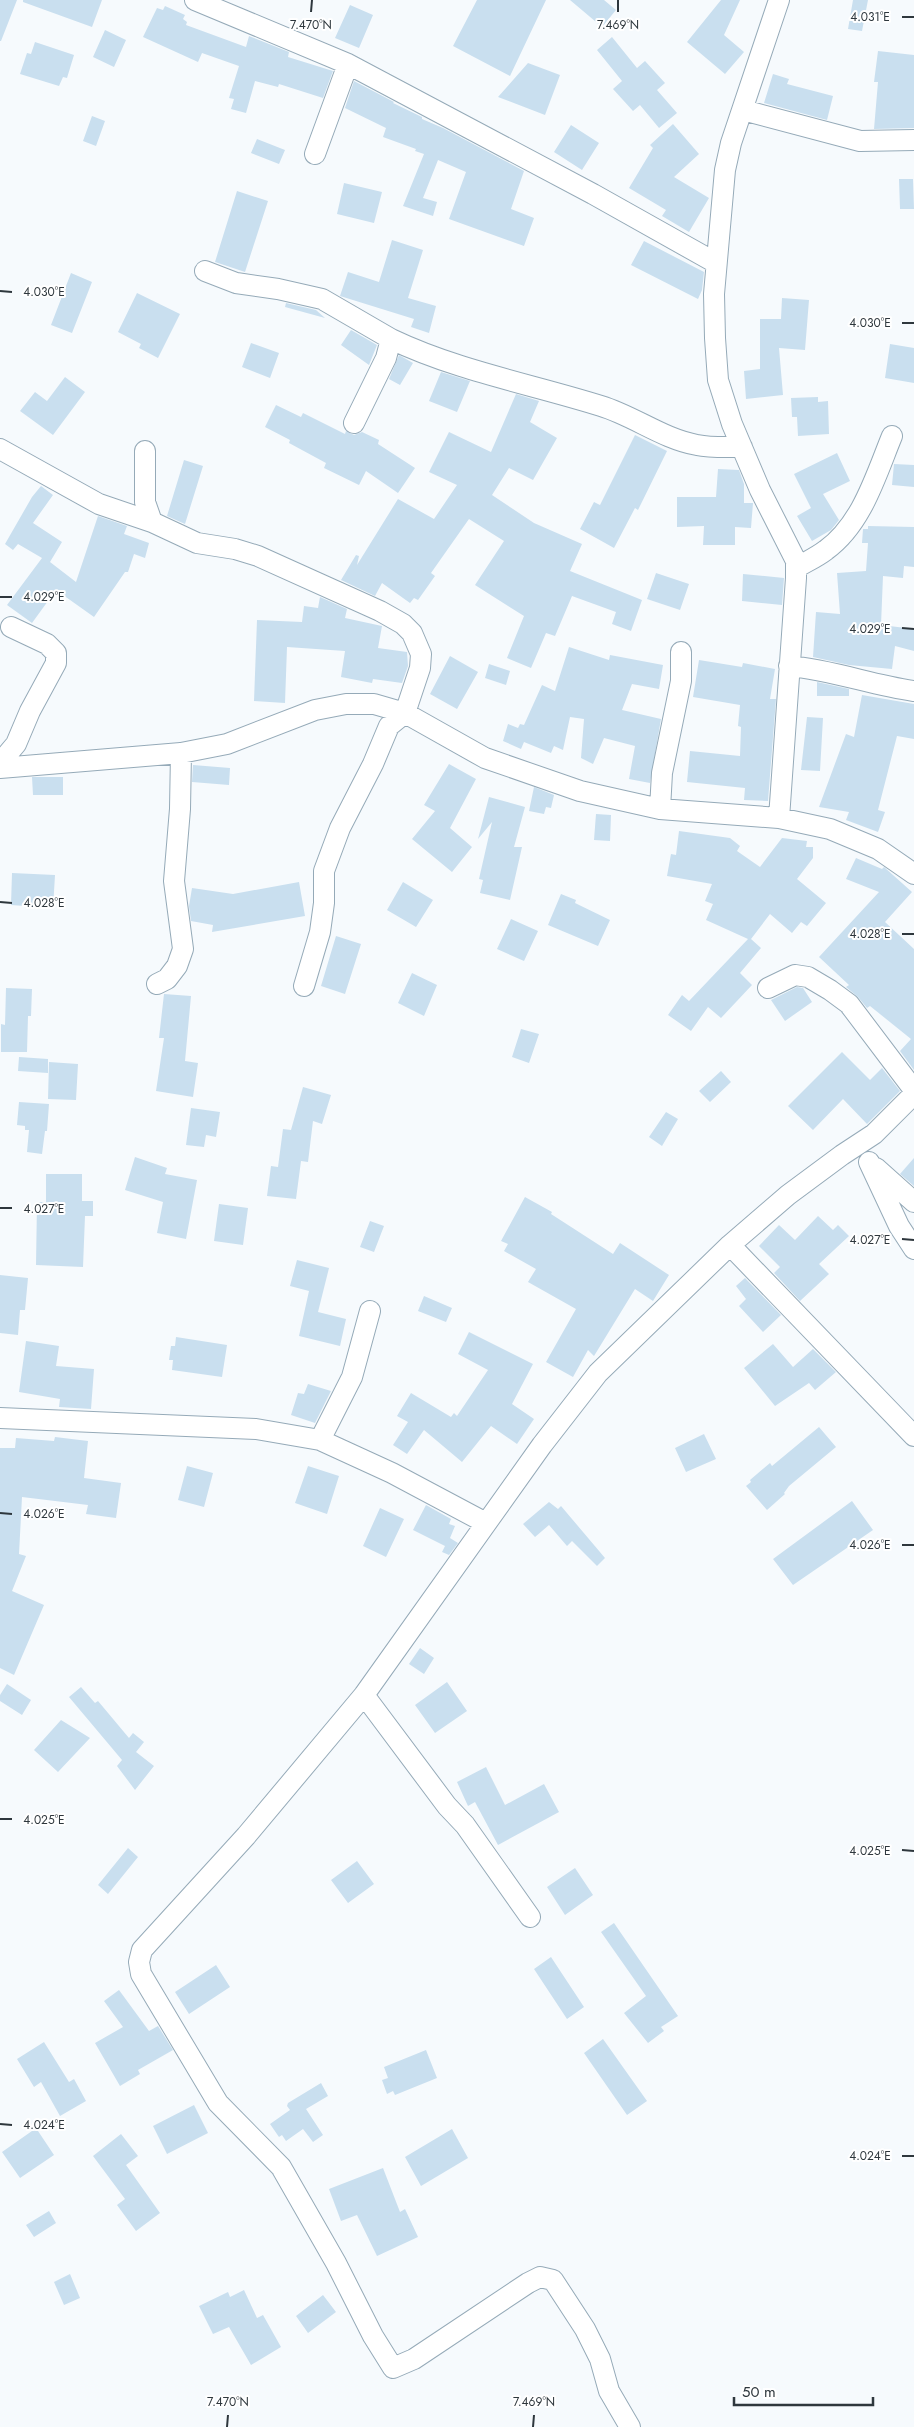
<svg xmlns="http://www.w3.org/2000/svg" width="914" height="2427" font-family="Jost,sans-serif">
  <rect width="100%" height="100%" fill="#f6fafd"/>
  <path fill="#c9dfef" d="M0,0h17l-16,41h-1z
    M23,0h79l-10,27 -69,-25z
    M477,0h69l-36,76 -57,-30z
    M570,0h34l12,10 -14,17z
    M721,0h19l-16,35 20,17 -19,22 -38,-32z
    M853,0h15l-6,31 -14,-2z
    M350,5l23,10 -14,33 -24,-10z
    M165,6l20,9 -2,4 4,3 -1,3 60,22 3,-11 40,16 -1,5 45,14 -10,27 -44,-14 -1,3 -23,-6 -9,32 -15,-4 3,-10 -5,-1 10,-32 -37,-13 -4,9 -55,-25 14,-29 6,2z
    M105,30l21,10 -12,27 -21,-10z
    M612,37l25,31 8,-7 20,22 -8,7 20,23 -18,15 -19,-23 -7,6 -20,-22 9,-8 -25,-31z
    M35,42l39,13 -7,23 -4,-1 -4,9 -39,-12 7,-21 4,1z
    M878,51l36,4v73l-40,1 4,-47h-4z
    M528,63l32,12 -15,40 -47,-18z
    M773,74l16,5 -2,5 46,12 -6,24 -63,-17z
    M354,81l40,21 -1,1 29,14v2l21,9 81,43 -13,38 23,9 -10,28 -75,-27 17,-47 -28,-12 -15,38 14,4 -4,14 -30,-10 21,-52 -9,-3 1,-2 -33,-12 3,-9 -41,-20z
    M92,116l13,5 -9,25 -13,-5z
    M673,124l26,30 -25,23 35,21 -20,34 -27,-16 4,-6 -37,-22 24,-40 -3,-3z
    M571,125l28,18 -17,27 -28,-18z
    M257,139l28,11 -6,14 -28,-11z
    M899,179h14l1,30h-14z
    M344,183l38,9 -8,31 -37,-9z
    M237,191l31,10 -23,71 -30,-10z
    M392,240l31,10 -15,48 28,8 -7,27 -18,-6 3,-8 -74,-23 8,-24 31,10z
    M644,241l60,31 -2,18 -4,9 -67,-34z
    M71,273l21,9 -20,51 -21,-8z
    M137,293l43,21 -22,44 -19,-10 2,-4 -23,-12z
    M782,298l27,2 -4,50 -26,-2 4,47 -37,4 -2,-28 16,-2v-50h21z
    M286,303l30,7 9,8 -40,-11z
    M351,330l26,15 -8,20 -28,-20z
    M251,343l28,10 -9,25 -28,-11z
    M890,344l24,4v35l-29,-5z
    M399,355l14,8 -13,22 -11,-6z
    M441,372l29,9 -13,31 -28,-11z
    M65,377l20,15 -32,43 -33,-24 15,-19 12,9z
    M516,394l23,7 -9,21 27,16 -24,42 -24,-12 -17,27 42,28 48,21 -12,27 72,29 -11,31 -19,-7 4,-12 -44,-16 -17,40 -9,-3 -15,35 -24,-10 17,-42 -49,-31 29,-44 -35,-22 -38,54 4,3 -17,24 -4,-2 -4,5 -28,-20 -7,13 -34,-16 15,-25 3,1 -2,9 41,-66 36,20 23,-34 -28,-13 20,-40 42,20z
    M818,397v5l10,-1 1,33 -31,2 -1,-19h-5l-1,-19z
    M276,405l25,12 2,-4 42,21 1,-3 8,4 8,-3 17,8 -1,4 37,24 -17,25 -32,-22 -7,14 -35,-17 2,-5 -37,-20 1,-3 -25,-13z
    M635,435l32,16 -29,59 -3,-2 -21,40 -34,-19 14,-27 6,3z
    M837,453l13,28 -27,13 16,26 -8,10 -19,11 -15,-25 14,-8 -17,-34z
    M184,460l19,6 -18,58 -18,-8z
    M894,464l20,1v22l-22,-2z
    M718,469l21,1 5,14v19h9l-2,25 -16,-1v18h-32l1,-19 -27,1v-30h39z
    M41,486l12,9 -20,28 29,19 -12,20 26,20 22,-66 29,10 -3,8 25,9 -4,15 -11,-4 -6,18h-3l-31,45 -38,-27 -24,33 -25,-18 35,-47 -24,-14 -5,6 -8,-6 27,-47z
    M868,526l46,1v40l-10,-1 -1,12 -20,-2 -2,49 33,4v22l-19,-5 -3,23 -43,-4 -36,-8 3,-45 24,2 -3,-41 29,-2 2,-28h-6l1,-14h5z
    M656,573l33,11 -9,26 -33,-11z
    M743,574l41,4 -2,27 -40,-4z
    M320,597l27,12 -2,9 37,8 -4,22 29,4 1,14 -6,17 -29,-4 -1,4 -31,-6 4,-26 -58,-4 -2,56 -31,-2 3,-81 45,2 2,-16 14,2z
    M569,647l40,13 1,-5 53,10 -4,24 -27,-5 -10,26 39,9 -11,64 -21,-4 6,-33 -31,-8 -11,26 -12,-6 3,-39 -14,-2 -7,33 -9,-4 -3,7 -27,-11 -3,7 -18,-8 5,-17 10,4 2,-4 4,1 18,-40 13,6z
    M450,656l28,16 -21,37 -27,-15z
    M699,660l43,7 1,-4 32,6 -5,30h6l-8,102 -24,-1 1,-12 -58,-6 3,-31 50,5 1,-29 -3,-1 2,-21 -47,-8z
    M489,664l21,7 -4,14 -21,-7z
    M817,682l32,7v7h-32z
    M862,695l52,9v35l-17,-3 -19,74 7,2 -7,20 -32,-12 3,-8 -30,-5 27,-73 8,3z
    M807,717l16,1 -3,53 -19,-1z
    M449,764l27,15 -26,49 22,19 -20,25 -40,-33 23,-28 -11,-6z
    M193,765l37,3 -1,17 -37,-3z
    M32,777h31v18h-30z
    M534,787l20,8 -3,13 -5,-1 -2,7 -15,-3z
    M489,797l36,10 -11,40h8l-12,53 -30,-7 3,-13 -4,-1 13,-57 -14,17z
    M596,814l15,1 -1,26 -16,-1z
    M679,831l51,7 10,8 -3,5 23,16 22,-29 25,3 -1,6h7v11l-16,21 29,24 -19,23 -6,-4 -9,11 -22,-19 -19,25 10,9 -21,25 12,12 -31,33 -13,-11 -17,24 -23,-16 14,-20 7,6 59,-62 -42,-19 7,-16 -8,-3 7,-17 -45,-8 4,-22 5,1z
    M856,858l26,11 2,-2 28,25 -27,30 29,27v121l-14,-19 11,-12 -41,-33 -3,2 -9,-11 -12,-10 3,-2 -30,-28 60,-65 -33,-13z
    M12,873l43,2 -2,33 -42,-3z
    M299,882l6,34 -93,16 1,-7 -22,-4 -2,-15 3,-18 41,6z
    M403,882l30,18 -17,27 -29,-17z
    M561,894l15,6 -1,3 35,17 -12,26 -50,-21z
    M511,919l27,12 -14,30 -27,-12z
    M336,936l25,8 -16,50 -24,-8z
    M412,973l25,12 -13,31 -26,-13z
    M797,987l6,1 9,14 -27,19 -14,-21z
    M6,988l26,1 -1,27h-3l-1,36h-26v-28l4,1z
    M164,994l27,2 -6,65 13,2 -5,34 -37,-6 8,-53h-5z
    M521,1029l18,5 -10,29 -17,-6z
    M842,1052l28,28 12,-12 18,23 -33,33 -24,-25 -30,31 -25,-24z
    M19,1057l29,2v14l-30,-2z
    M49,1062l29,2 -2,36 -28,-1z
    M721,1071l10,11 -21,20 -11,-11z
    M303,1087l28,8 -9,29 -9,-3 -5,41 -7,-1 -5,38 -29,-3 4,-30 7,1 5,-38 8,1z
    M19,1102l30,2 -2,27h-2l-3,23 -15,-2 2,-22h-4v-4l-8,-1z
    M191,1108l29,4 -4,25 -10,-2 -2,12 -18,-2z
    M666,1112l12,7 -16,27 -13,-9z
    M135,1157l32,11 -2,6 32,6 -11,59 -29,-6 6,-31 -38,-12z
    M914,1158v28l-14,-12z
    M46,1174h36v27h11v15h-8l-2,51 -47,-2 1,-63h9z
    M525,1197l27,15 -1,2 62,40 7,-11 49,32 -16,26 -18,-12 -41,67 -6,-6 -15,27 -27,-15 30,-53 -48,-27 8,-13 -32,-18 4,-7 -7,-3z
    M219,1204l29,4 -5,37 -29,-4z
    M818,1216l15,14 5,-5 11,11 -30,28 10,10 -29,27 -26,-28 6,-6 -21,-21 20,-21 16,15z
    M370,1221l14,5 -10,26 -14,-5z
    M297,1260l32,8 -11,44 28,7 -6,27 -41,-10 10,-45 -19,-5z
    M0,1275l28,3 -3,32h-5l-2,25 -18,-2z
    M745,1278l36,37 -18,17 -24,-26 7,-7 -10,-13z
    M424,1296l28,12 -6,14 -28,-11z
    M469,1332l64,32 -21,40 22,15 -17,25 -26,-18 -29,36 -38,-32 -17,24 -14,-9 15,-23 -11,-6 14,-23 40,24 3,-4 3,3 31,-46 -30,-16z
    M176,1337l51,8 -5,32 -50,-7 1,-10h-4l2,-14h4z
    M26,1341l33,5 -3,20 38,3 -3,40 -32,-2 1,-8 -41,-7z
    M773,1344l20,23 20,-18 23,23 -21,18 -6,-7 -34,23 -31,-38z
    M308,1384l23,7 -16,32 -24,-8 7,-22 6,1z
    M819,1427l17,20 -47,39 -5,7 1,1 -18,16 -21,-24 5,-4 -1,-2 20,-17 2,3z
    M704,1434l12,25 -30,13 -11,-24z
    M55,1437l33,4 -4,37 37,5 -5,35 -30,-4 2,-9 -66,-8 -3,57 7,2 -14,35 32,14 -30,70 -14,-7v-220h15l1,-10 38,3z
    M187,1466l26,7 -9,34 -26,-7z
    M308,1466l31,10 -12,38 -32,-11z
    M852,1501l21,29 -80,55 -20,-26z
    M549,1502l9,7 3,-3 44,52 -8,8 -25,-25 -5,5 -18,-21 -14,12 -12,-13z
    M426,1505l25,14 -2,5 6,2 -5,12 8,5 -9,12 -7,-3 3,-6 -32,-16z
    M380,1508l24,11 -18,38 -23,-11z
    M420,1648l14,10 -10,16 -15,-10z
    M447,1682l20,29 -32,22 -20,-28z
    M7,1684l24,16 -9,15 -22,-14v-6z
    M81,1687l14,16 3,-2 31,37 4,-5 11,9 -8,10 18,14 -19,24 -18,-24 5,-6 -53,-63z
    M61,1720l29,18 -32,34 -24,-22z
    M486,1767l19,38 39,-21 15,28 -61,33 -23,-43 -7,4 -11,-24z
    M128,1848l10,9 -30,37 -10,-9z
    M357,1861l17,23 -26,19 -17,-23z
    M575,1868l18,27 -28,20 -18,-28z
    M614,1923l64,93 -17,11 3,4 -16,12 -24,-30 22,-17 -45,-64z
    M551,1957l33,50 -17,12 -33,-50z
    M216,1965l14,22 -41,27 -14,-22z
    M119,1990l30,41 9,-5 15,24 -35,20 2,4 -20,12 -25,-43 28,-16 -19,-26z
    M603,2039l44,62 -20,14 -43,-62z
    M44,2042l25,40 5,-3 12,22 -26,15 -19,-34 -7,5 -17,-28z
    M426,2050l11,28 -42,17 -2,-4 -6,3 -5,-14 6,-2 -4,-11z
    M321,2083l7,13 -22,13 17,26 -10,7 -10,-13 -17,12 -4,-6 -3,2 -9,-13 20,-14 -3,-4 1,-3z
    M194,2105l14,28 -41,21 -14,-28z
    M452,2129l16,29 -47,28 -16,-29z
    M32,2131h6l16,24 -34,23 -18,-26z
    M121,2134l17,22 -12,9 34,48 -24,18 -19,-26 8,-6 -32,-43z
    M383,2168l17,44 5,-3 13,28 -41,19 -20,-41 -16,6 -12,-32z
    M49,2211l7,12 -22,14 -8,-12z
    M70,2274l10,24 -16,7 -10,-23z
    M244,2290l13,28 6,-3 18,32 -30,18 -22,-38 -16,7 -14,-28 29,-14 2,5z
    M323,2295l13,17 -28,21 -12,-17z"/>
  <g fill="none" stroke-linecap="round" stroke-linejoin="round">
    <g stroke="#95aab8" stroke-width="22">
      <path id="minor" d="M195,0l153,64 245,130 123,69
        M779,0l-48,143 -6,27 -11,124 1,44 3,42 14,44 28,66 36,71v17l-17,240
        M743,110l117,31 54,-1
        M315,154l33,-90
        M205,271l31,12 42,6 44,10 69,40 -5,19 -32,65
        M391,339c67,32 140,45 210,67 33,10 62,33 96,39 14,3 30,2 45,2
        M0,449l99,55 53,18
        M145,451v51l7,20 45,21 38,6 23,7 122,55 23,13 9,9 9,21 -1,14 -15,45 -16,13 -16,38 -33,64 -16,43v32l-4,29 -16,54
        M796,568c10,-6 21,-11 30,-18 36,-26 50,-75 66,-114
        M789,666c43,4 83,19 125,25
        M0,763l16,-19 14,-33 26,-48v-10l-9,-9 -36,-17
        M0,768l181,-15 46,-9 88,-34 31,-6h28l31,9 80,45 95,33 80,18 119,9 51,11 48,20 36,25
        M660,809l2,-36 19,-92v-29
        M157,984l10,-5 10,-13 6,-17 -9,-68 6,-72 1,-56
        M768,988l27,-13 13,2 22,13 19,14 65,86
        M869,1162l30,64 15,23
        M876,1168l38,34
        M730,1245l184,191
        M0,1418l256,11 64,11 72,33 94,50
        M320,1440l32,-63 18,-66
        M364,1695l83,111 18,19 65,92
        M630,2427l-21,-36 -9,-32 -15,-30 -32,-49 -13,-3 -12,6 -114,76 -21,9 -20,-32 -37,-73 -55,-96 -63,-64 -77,-129 -2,-12 3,-12 104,-114 118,-141 178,-250 56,-72 132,-128 58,-50 54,-40 32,-21 40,-40"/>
    </g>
    <use href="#minor" stroke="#fff" stroke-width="20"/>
  </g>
  <path fill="none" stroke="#2e373d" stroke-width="2" d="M311,12l1,-12M618,12v-12M902,17h12M0,291l12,1M902,323h12M0,597h12M902,628l12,1M0,902l12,1M902,934h12M0,1208h12M902,1239l12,1M0,1513l12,1M902,1545h12M0,1819h12M902,1850l12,1M0,2124l12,1M902,2156h12M227,2427l1,-12M533,2427l1,-12"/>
  <g font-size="12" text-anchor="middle" fill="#2e373d" stroke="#fff" stroke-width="4" stroke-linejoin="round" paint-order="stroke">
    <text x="870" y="21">4.031°E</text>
    <text x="311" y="29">7.470°N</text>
    <text x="618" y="29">7.469°N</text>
    <text x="44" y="296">4.030°E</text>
    <text x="870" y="327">4.030°E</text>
    <text x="44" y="601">4.029°E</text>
    <text x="870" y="633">4.029°E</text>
    <text x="44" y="907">4.028°E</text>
    <text x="870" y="938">4.028°E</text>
    <text x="44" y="1213">4.027°E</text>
    <text x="870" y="1244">4.027°E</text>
    <text x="44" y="1518">4.026°E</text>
    <text x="870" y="1549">4.026°E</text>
    <text x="44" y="1824">4.025°E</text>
    <text x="870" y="1855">4.025°E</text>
    <text x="44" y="2129">4.024°E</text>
    <text x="870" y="2160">4.024°E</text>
    <text x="228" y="2406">7.470°N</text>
    <text x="534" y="2406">7.469°N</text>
  </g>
  <path d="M734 2397v8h139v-8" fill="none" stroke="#2e373d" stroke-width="2.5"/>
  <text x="742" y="2397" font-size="15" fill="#2e373d" stroke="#ffffff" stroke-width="4" paint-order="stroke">50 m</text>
</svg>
